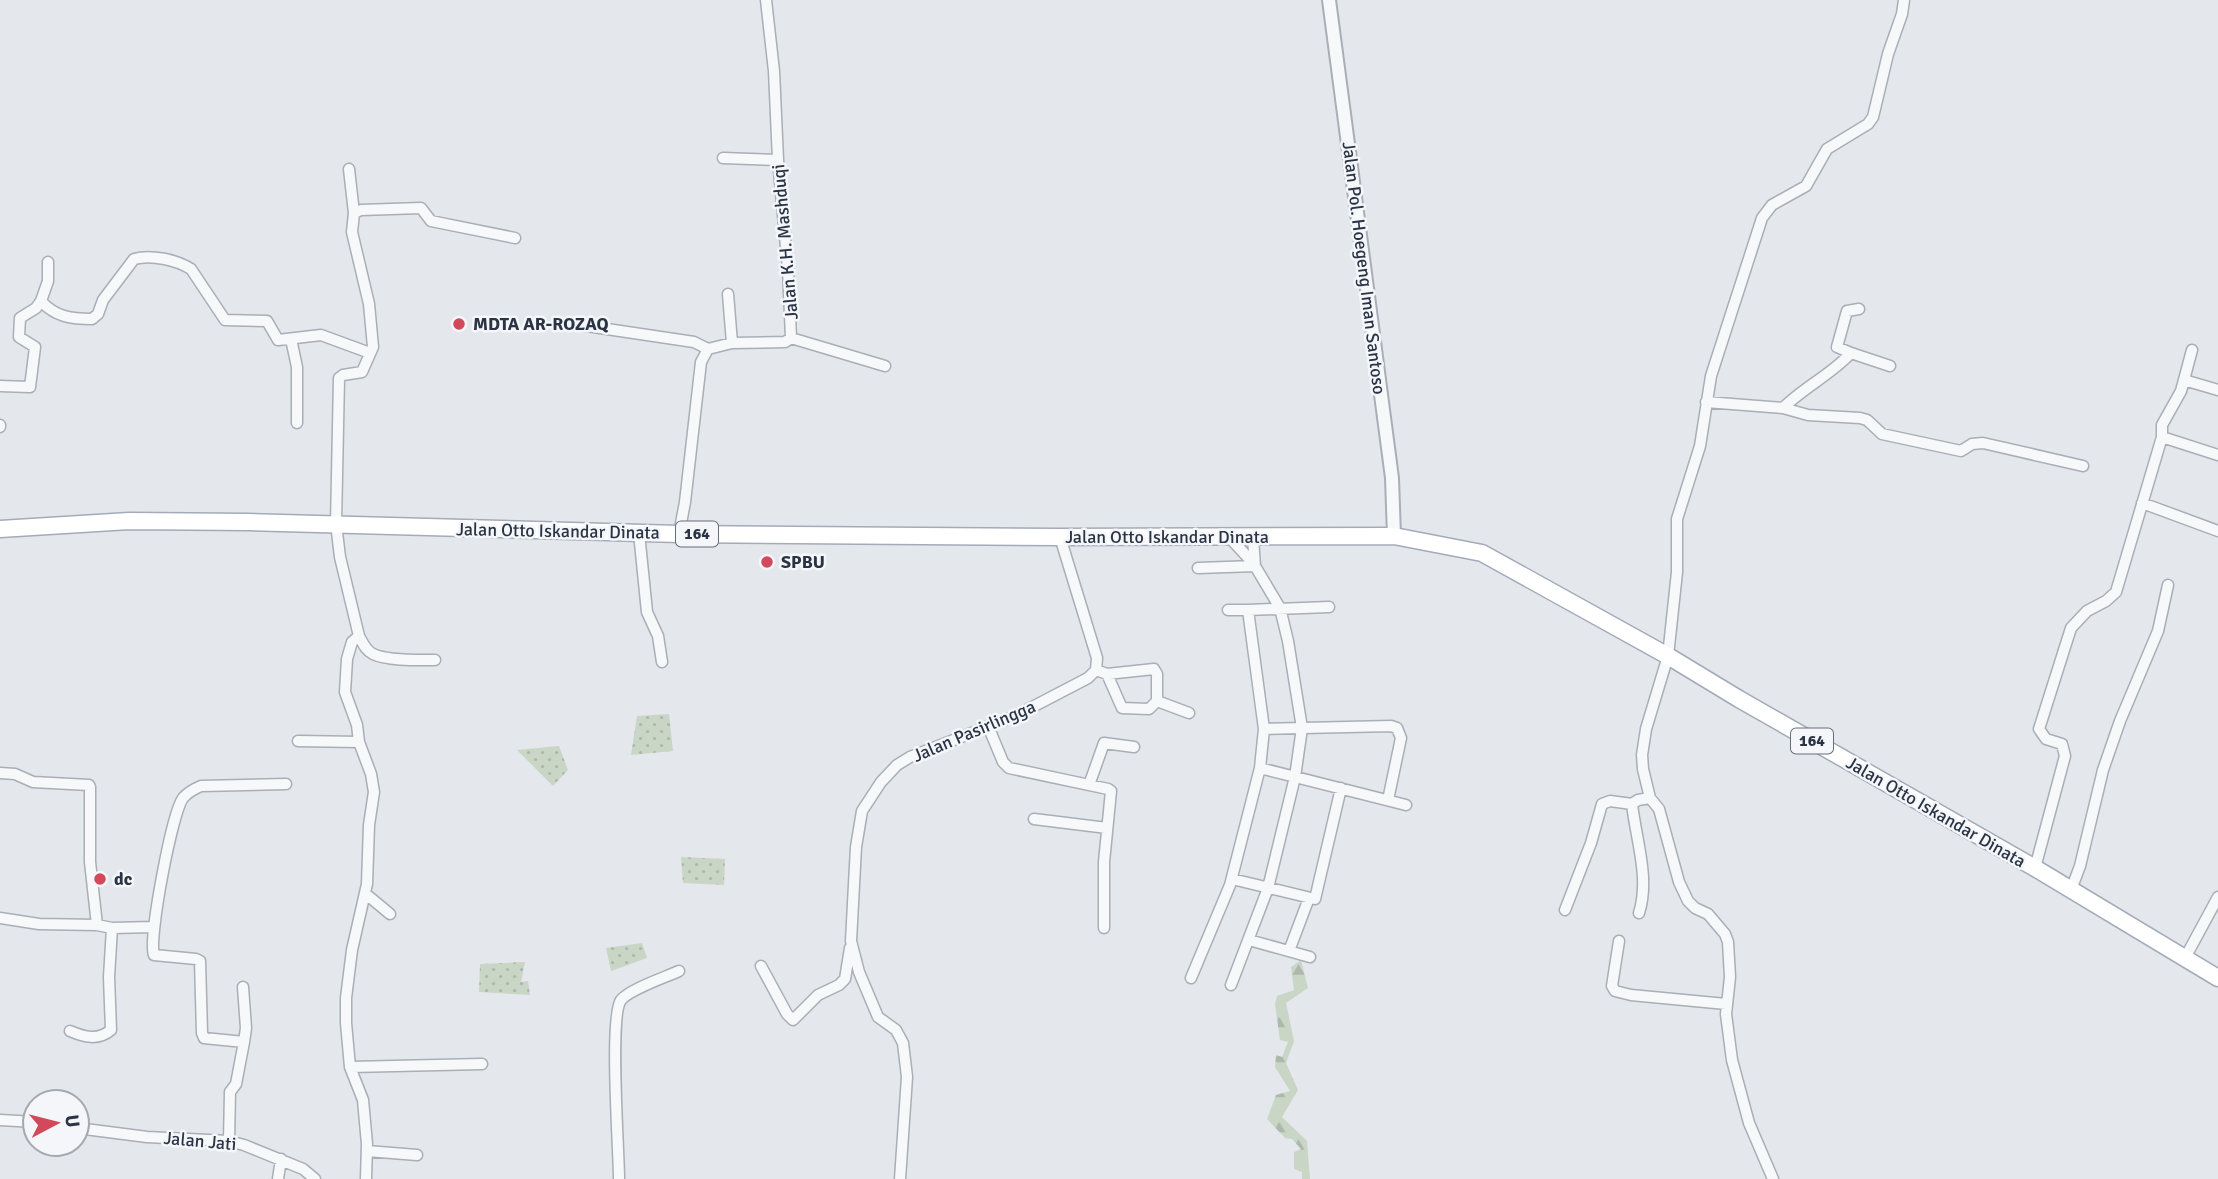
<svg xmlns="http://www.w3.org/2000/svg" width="2218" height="1179" font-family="Signika,sans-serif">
  <defs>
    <pattern id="grass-dots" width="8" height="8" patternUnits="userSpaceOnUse" patternTransform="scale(1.75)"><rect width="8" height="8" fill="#c9d6c5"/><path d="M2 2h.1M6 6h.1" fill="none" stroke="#adb8ab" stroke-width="1.8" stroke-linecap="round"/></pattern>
    <pattern id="forest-firs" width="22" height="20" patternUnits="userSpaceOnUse" patternTransform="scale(1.75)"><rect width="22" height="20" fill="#c9d6c5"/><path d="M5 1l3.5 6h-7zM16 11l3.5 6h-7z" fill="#adb8ab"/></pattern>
  </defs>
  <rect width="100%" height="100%" fill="#e4e7ec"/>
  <path fill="url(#grass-dots)" d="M669,714l4,37 -42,4 6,-39z
    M559,746l9,24 -15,16 -36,-36z
    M681,857l44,2 -1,26 -41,-2z
    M642,943l5,15 -36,13 -5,-23z
    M525,962l-4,20 7,-1 2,14 -51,-3 1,-28z"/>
  <path fill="url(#forest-firs)" d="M1301,960l7,28 -22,15 8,38 -8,22 12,27 -16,27 25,24 3,38h-8v-7l-8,-3v-17l7,-3 -9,-10 -7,-1 -18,-19 9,-24 14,-4 -15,-24 1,-12 6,2 6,-15 -8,-2 -5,-36 2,-8 17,-6 -3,-23z"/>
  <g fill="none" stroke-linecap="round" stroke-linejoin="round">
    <g stroke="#a9aeb7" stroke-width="13">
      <path id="minor" d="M723,158l55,2
        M349,169l5,44
        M728,294l4,49
        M41,301c14,16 31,18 51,18l6,-5 5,-14 31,-41c17,-5 43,1 57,10l34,51 42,1 11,19 43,-5 49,18
        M580,325l114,17 14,7
        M791,338l94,28
        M291,339l6,28v56
        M1851,353l39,13
        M2184,380l34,10
        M0,386l30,1 5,-40 -16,-10 1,-19 16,-10 5,-7 7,-20v-19
        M1706,402l77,6 25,7 52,3 7,2 15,14 79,17 11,-7 11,-1 100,23
        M1783,408c21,-21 49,-34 68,-55l-14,-6 10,-36 12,-2
        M0,425v2
        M2162,437v-12l19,-34 11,-41
        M2142,503l76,28
        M639,533l8,79 11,24 4,26
        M679,534l6,-32 16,-140 7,-13 24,-6 53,-1 6,-4 -3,-69 -10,-109 -4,-89 -8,-71
        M1230,538l24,26
        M1198,568l57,-2
        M1228,610h20
        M359,636l-7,6 -5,17 -2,33 12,33 2,17 12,32 3,18 -5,33 -2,59 -15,66 -6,48v25l4,44 13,33 4,44 -1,35
        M435,660c-16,0 -48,1 -62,-6 -8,-4 -10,-11 -14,-18l-19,-79 -4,-33 3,-146 4,-3 19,-3 11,-25 -4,-43 -17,-72 2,-19 7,-3 60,-2 10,13 84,17
        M1096,670l11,4 47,-5 3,5v27l-8,8 -27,-1 -15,-34
        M1157,701l32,12
        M988,726l15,36 6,6 99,21 3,2 -7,71v66
        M1264,729l127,-3 6,2 4,10 -13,62
        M298,741l61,1
        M1260,768l146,37
        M0,773l15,1 18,8 56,3 1,2v75l7,63 15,3 -3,49 2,53c-13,11 -27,7 -41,1
        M1089,785l15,-42 30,4
        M1632,804c4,36 18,74 7,109
        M1034,819l73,9
        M2035,868l30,-112 -3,-12 -16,-5 -7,-10 32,-101 16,-17 19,-10 10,-9 46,-155 56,18
        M1232,879l83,20 26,-111
        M2071,890l9,-24 23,-96 17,-49 38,-90 10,-46
        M366,894l24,20
        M1565,910l26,-67 11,-39 8,-3 22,3 6,-4 12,-2
        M0,918l39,6 58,1
        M112,928l41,-1
        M1249,940l61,17
        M1619,941l-7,45 3,5 16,4 95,9
        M1289,951l20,-53
        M2185,958l33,-61
        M761,966l26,48 6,6 25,-25 21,-10 6,-6 5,-31
        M1191,978l39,-93 30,-117 4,-39 -16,-119 81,-3
        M1231,985l37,-97 27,-111 7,-49 -14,-87 -8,-33 -25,-42 -2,-28
        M243,987l3,41 -2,14
        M350,1067l132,-3
        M0,1120l35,2
        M77,1128l70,9 82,4 15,4 59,24 12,10
        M229,1141l1,-49 6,-8 8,-42 -40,-4 -2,-5 -2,-72 -4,-2 -42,-4c-6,-16 18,-142 29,-157 5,-6 11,-9 18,-12l85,-2
        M367,1151l50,4
        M278,1179l3,-20
        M619,1179c0,-28 -10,-163 2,-179 9,-11 45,-23 58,-29
        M900,1179l7,-102 -4,-34 -7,-13 -18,-13 -19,-45 -8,-31 5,-94 6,-36 19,-29 16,-17 13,-8 105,-41 73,-38 8,-8 1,-12 -37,-121
        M1773,1179l-24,-56 -17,-63 -6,-46 4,-37 -2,-35 -3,-8 -17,-20 -13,-6 -7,-7 -9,-19 -20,-73 -9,-11 -7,-29 -1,-14 4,-26 22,-73 9,-84v-53l23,-73 11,-70 51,-158 10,-13 34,-19 21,-37 41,-25 5,-7 15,-63 14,-40 2,-14"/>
    </g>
    <g stroke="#a9aeb7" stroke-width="16">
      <path id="tertiary" d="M1329,0l63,478 2,58"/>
    </g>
    <g stroke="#a3abb8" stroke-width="19">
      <path id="primary" d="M0,529l129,-8 119,1 431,12 381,3 334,-1 88,17 186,103 71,43 296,169 183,110"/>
    </g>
    <use href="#minor" stroke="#f7f8fa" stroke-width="10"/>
    <use href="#tertiary" stroke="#f7f8fa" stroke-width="12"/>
    <use href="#primary" stroke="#fff" stroke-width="16"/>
  </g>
  <g fill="#d1495b" stroke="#f4f6f9" stroke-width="2.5">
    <circle cx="459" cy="324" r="7"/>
    <circle cx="767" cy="562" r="7"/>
    <circle cx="100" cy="879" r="7"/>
  </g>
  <g text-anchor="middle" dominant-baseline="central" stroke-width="5" stroke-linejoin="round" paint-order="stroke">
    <g fill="#f4f6f9" stroke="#676e7b" stroke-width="2">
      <rect x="676" y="521.5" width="42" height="25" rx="5"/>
      <rect x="1791" y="728.5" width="42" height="25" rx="5"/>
    </g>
    <g font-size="16" font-weight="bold" fill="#2b3445">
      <text x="697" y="534">164</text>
      <text x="1812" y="741">164</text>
    </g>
    <g font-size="18" fill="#2b3445" stroke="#f4f6f9">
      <text transform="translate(785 242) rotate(-95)">Jalan K.H. Mashduqi</text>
      <text transform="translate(1364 268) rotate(83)">Jalan Pol. Hoegeng Iman Santoso</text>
      <text transform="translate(558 531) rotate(1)">Jalan Otto Iskandar Dinata</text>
      <text x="1167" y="537">Jalan Otto Iskandar Dinata</text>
      <text transform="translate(974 731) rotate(-23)">Jalan Pasirlingga</text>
      <text transform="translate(1936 812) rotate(30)">Jalan Otto Iskandar Dinata</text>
      <text transform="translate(200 1141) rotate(5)">Jalan Jati</text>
    </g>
    <g font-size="18" font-weight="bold" fill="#2b3445" stroke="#f4f6f9" text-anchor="start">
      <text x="473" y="324">MDTA AR-ROZAQ</text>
      <text x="781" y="562">SPBU</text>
      <text x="114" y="879">dc</text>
    </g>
  </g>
  <g transform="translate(56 1123) rotate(83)"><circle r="33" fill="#f4f6f9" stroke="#a4a8b1" stroke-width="2"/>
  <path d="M0-5L12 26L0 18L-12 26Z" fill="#d1495b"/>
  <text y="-10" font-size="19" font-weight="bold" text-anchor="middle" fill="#2b3445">U</text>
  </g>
</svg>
